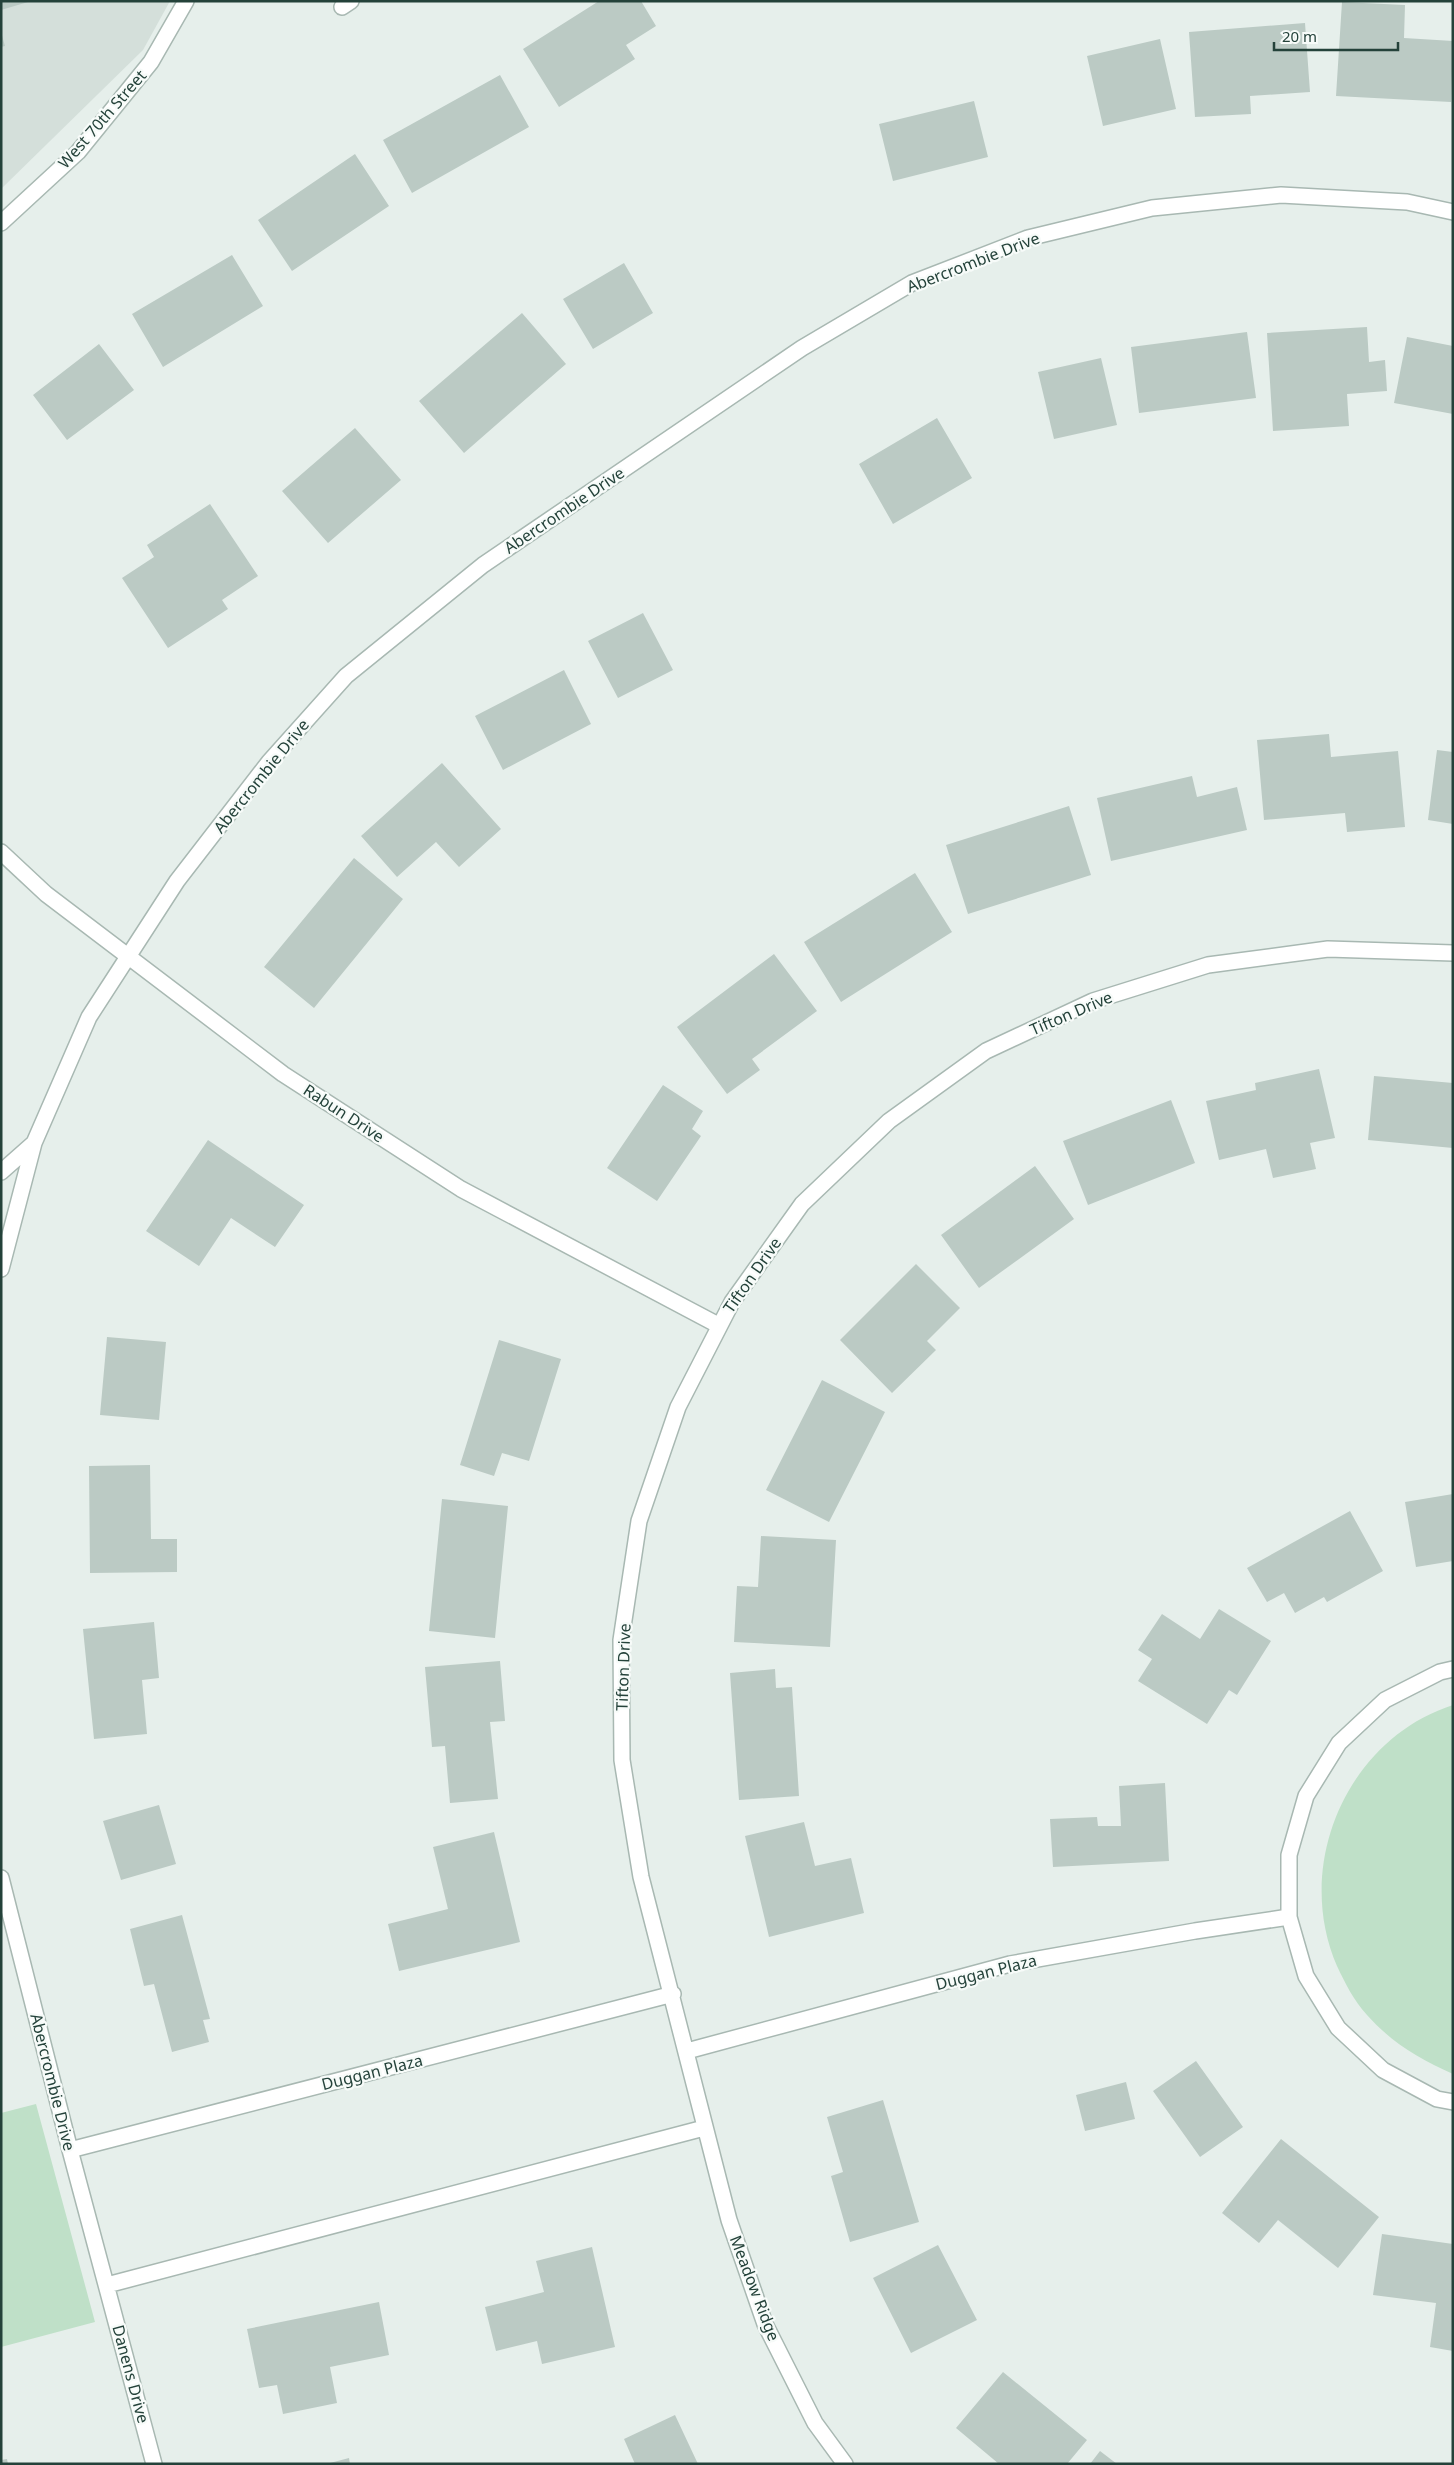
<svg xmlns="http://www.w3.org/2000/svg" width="1454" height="2465" font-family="'Noto Sans',sans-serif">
  <rect width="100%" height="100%" fill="#e6efeb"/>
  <path fill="#d4dfda" d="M1,1h169l-27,49 -142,139z"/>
  <path fill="#bfe0c8" d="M1453,1705v369c-34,-15 -62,-32 -86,-59 -13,-14 -22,-32 -30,-49 -44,-101 10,-227 116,-261z
    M36,2104l59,218 -94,25v-234z"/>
  <path fill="#bbcac4" d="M1,1h27v1l-27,8z
    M599,1h42l15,25 -30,19 9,14 -76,48 -36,-58z
    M1342,2l63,3 -1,33 49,3 -2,61 -115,-6z
    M1305,23l5,69 -60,4 1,18 -56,3 -6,-85z
    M1,32l4,14 -4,1z
    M1160,39l16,70 -73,17 -16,-70z
    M500,75l29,52 -117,66 -29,-53z
    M974,101l14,56 -95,24 -14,-57z
    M355,154l34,52 -97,65 -34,-51z
    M232,255l31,51 -100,61 -31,-53z
    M624,263l29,50 -60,36 -30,-50z
    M522,313l44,51 -102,89 -45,-52z
    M1367,327l2,35 16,-2 2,31 -40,3 2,32 -76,5 -6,-98z
    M1247,332l9,66 -117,15 -8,-66z
    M1407,337l46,9v68l-59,-11z
    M99,344l35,46 -67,50 -34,-45z
    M1101,358l16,67 -63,14 -16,-67z
    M937,418l35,60 -79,46 -34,-60z
    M355,428l46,52 -73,63 -46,-52z
    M210,504l48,72 -36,24 6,9 -60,39 -46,-70 32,-21 -7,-12z
    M643,613l30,57 -55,28 -30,-57z
    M564,670l27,54 -88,46 -28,-54z
    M1329,734l2,23 67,-6 7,76 -58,5 -2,-19 -81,7 -7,-80z
    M1437,750l16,2v72l-25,-4z
    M442,763l59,66 -42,38 -23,-25 -39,35 -36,-41z
    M1192,776l5,21 40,-10 10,43 -136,31 -14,-63z
    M1069,806l22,69 -123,39 -22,-69z
    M354,858l49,41 -89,109 -50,-41z
    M915,873l37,59 -111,70 -37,-60z
    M774,954l43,57 -65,48 8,11 -33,24 -50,-67z
    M1319,1069l16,69 -25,5 6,26 -43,9 -7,-29 -47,11 -13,-59 50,-11 -1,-7z
    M1374,1076l79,7v65l-85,-8z
    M663,1085l40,26 -11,18 9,7 -44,65 -50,-33z
    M1171,1100l24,63 -107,42 -25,-64z
    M208,1140l96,65 -29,42 -44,-29 -32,48 -53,-35z
    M1035,1166l39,53 -95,69 -38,-53z
    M916,1264l44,44 -33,33 9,9 -44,43 -52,-53z
    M107,1337l59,5 -7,78 -59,-5z
    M499,1340l62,19 -32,102 -27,-8 -8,23 -34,-11z
    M822,1380l63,32 -56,110 -63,-32z
    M150,1465l1,74h26v33l-87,1 -1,-107z
    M1453,1494v67l-37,6 -11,-65z
    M442,1499l66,7 -13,132 -66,-7z
    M1350,1511l33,60 -56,31 -3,-5 -29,16 -11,-20 -17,9 -20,-34z
    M761,1536l75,4 -6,107 -96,-5 3,-56 21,1z
    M1219,1609l52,32 -34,54 -8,-5 -22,34 -69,-43 14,-22 -14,-9 24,-36 38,25z
    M154,1622l5,56 -17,2 5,54 -53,5 -11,-110z
    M500,1661l5,60 -15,1 8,77 -48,4 -5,-57 -13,1 -7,-80z
    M775,1669l1,19 16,-1 7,109 -60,4 -9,-127z
    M1165,1783l4,78 -116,6 -3,-48 47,-2 1,9h23l-2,-40z
    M159,1805l17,59 -55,16 -18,-59z
    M804,1822l11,44 36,-8 13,55 -95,24 -24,-101z
    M494,1832l26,110 -121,29 -11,-47 60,-15 -15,-62z
    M182,1915l28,104 -7,1 6,22 -37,10 -18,-68 -10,2 -14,-57z
    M1196,2061l47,66 -43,30 -47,-66z
    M1126,2082l9,37 -50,12 -9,-36z
    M883,2100l36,122 -69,20 -19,-66 12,-4 -16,-55z
    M1281,2139l98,78 -41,51 -60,-48 -19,23 -37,-30z
    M1382,2234l71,10v107l-23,-4 6,-44 -63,-8z
    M938,2245l39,75 -66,33 -38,-75z
    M592,2247l23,100 -73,17 -5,-23 -41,10 -11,-44 59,-15 -8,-31z
    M379,2302l10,53 -59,12 7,36 -54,11 -6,-29 -18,3 -12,-59z
    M1003,2372l84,68 -20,24h-68l-43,-36z
    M675,2415l23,49h-63l-11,-25z
    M1100,2451l17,13h-27z
    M349,2458l1,6h-20v-1z
    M7,2459l1,5h-7v-4z"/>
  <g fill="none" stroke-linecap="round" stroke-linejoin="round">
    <g stroke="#a8b8b2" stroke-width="18">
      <path id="minor" d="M342,7l9,-6
        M1,223l77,-71 73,-90 35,-61
        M1,852l45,42 237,180 178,115 257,136
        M1,1172l33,-29
        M1,1269l33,-126 55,-126 88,-136 92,-119 77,-86 137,-111 319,-217 110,-65 116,-45 124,-30 129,-13 126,7 46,10
        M1453,1669l-13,3 -55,28 -46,43 -33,53 -17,59v62l17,59 32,52 45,42 54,29 16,3
        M1,1878l69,272 84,314
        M687,2051l323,-87 185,-33 94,-14
        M70,2150l603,-156
        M107,2285l597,-157
        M845,2464l-30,-41 -50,-99 -36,-104 -88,-343 -19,-117 -1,-120 18,-119 39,-114 54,-105 70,-98 87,-83 97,-70 107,-50 115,-36 120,-16 125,4"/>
    </g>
    <use href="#minor" stroke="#fff" stroke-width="15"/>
  </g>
  <g text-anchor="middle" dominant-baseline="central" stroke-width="4.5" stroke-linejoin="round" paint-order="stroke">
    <g font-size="16" fill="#24423a" stroke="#f7fbf9">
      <text transform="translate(102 119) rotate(-49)">West 70th Street</text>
      <text transform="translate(973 262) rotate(-21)">Abercrombie Drive</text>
      <text transform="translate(564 510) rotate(-34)">Abercrombie Drive</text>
      <text transform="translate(261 776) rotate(-51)">Abercrombie Drive</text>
      <text transform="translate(1071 1013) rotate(-23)">Tifton Drive</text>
      <text transform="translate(344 1113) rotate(33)">Rabun Drive</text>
      <text transform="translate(752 1275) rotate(-55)">Tifton Drive</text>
      <text transform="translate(623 1667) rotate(-88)">Tifton Drive</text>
      <text transform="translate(986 1972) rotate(-14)">Duggan Plaza</text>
      <text transform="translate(372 2072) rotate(-14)">Duggan Plaza</text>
      <text transform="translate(53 2082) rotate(76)">Abercrombie Drive</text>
      <text transform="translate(755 2288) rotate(69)">Meadow Ridge</text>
      <text transform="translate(131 2374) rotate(75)">Danens Drive</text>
    </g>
  </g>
  <rect width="1454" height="2465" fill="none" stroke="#24423a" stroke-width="5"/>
  <path d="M1274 42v8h124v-8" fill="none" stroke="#24423a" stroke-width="2.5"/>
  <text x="1282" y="42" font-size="15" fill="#24423a" stroke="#f7fbf9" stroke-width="4" paint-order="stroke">20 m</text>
</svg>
